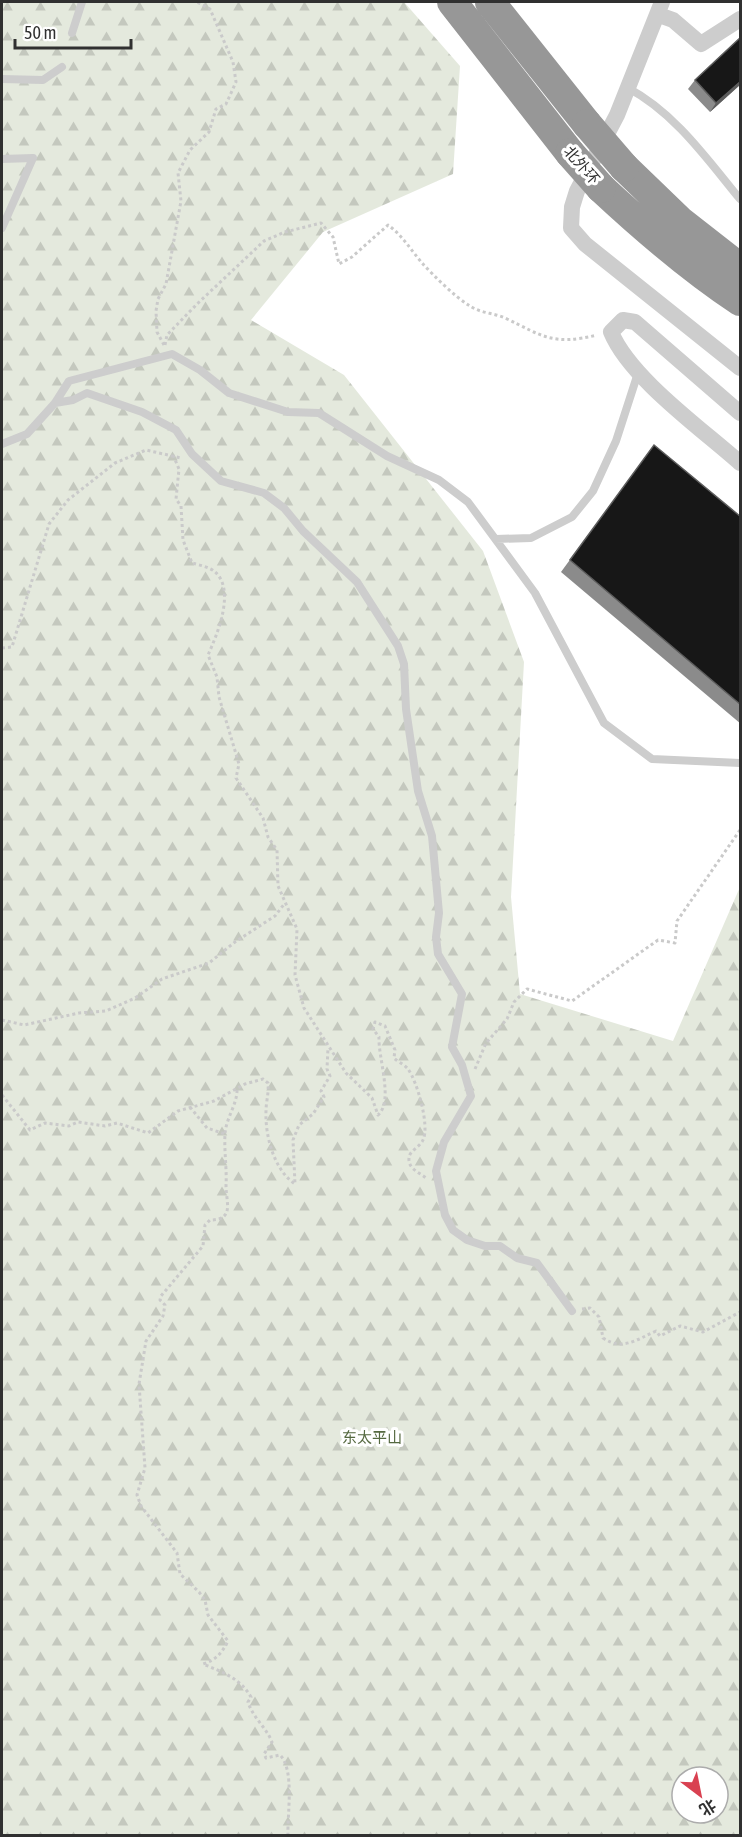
<svg xmlns="http://www.w3.org/2000/svg" width="742" height="1837" font-family="'Asap Condensed','Noto Sans SC',sans-serif">
  <defs>
    <pattern id="forest-firs" width="22" height="20" patternUnits="userSpaceOnUse" patternTransform="scale(1.5)"><rect width="22" height="20" fill="#e4e9dd"/><path d="M5 1l3.5 6h-7zM16 11l3.5 6h-7z" fill="#c4c8be"/></pattern>
  </defs>
  <rect width="100%" height="100%" fill="#fff"/>
  <path fill="url(#forest-firs)" fill-rule="evenodd" d="M2,2h402l56,64 -7,108 -130,58 -72,88 93,55 139,176 41,111 -13,235 9,97 153,47 67,-154v948l-738,1zM682,1777h36v36h-36z"/>
  <g fill="none" stroke-linecap="round" stroke-linejoin="round">
    <path stroke="#cacaca" stroke-width="3" stroke-dasharray="3 3" stroke-linecap="butt" d="M164,345l-7,-13 -1,-21 2,-12 8,-15 15,-83 -3,-28 12,-23 19,-18 7,-23 10,-5 10,-22 -3,-20 -23,-53 -13,-7
      M165,345l2,-10 30,-31 67,-63 21,-9 36,-9 12,14 6,27 13,-7 36,-32c14,10 23,25 34,38 13,14 32,33 48,43 10,7 24,7 35,12 38,18 47,28 92,17
      M173,455l6,14 -3,30 5,7 2,34 9,23c7,2 18,4 23,9 21,18 2,63 -7,83l9,22 2,20 20,67 -3,14 27,40 5,19 9,13 1,36 19,43 -2,46 9,33 42,65 26,25 6,17c16,-14 0,-57 1,-78l-6,-8 2,-7 10,4 10,24 -1,8c4,4 11,7 14,11 9,12 22,57 15,71 -3,7 -14,11 -14,18 -1,11 10,14 17,20
      M2,648l10,-1 37,-123 19,-24 47,-37 31,-13 35,8
      M2,1020l22,5 55,-12 27,-2 29,-13 27,-19 47,-16 26,-21 40,-26 10,-13
      M475,1069l11,-26 21,-24 7,-17 13,-13 45,12 86,-61 17,3 2,-22 63,-91
      M237,1090c0,15 -11,28 -12,44 -1,17 2,35 1,52 0,16 9,34 -16,34l-5,5 -2,21 -42,50 -1,4 5,5 -2,11 -17,25 -7,43 6,84 -8,27 4,11 36,47 3,21 19,18 6,8 3,15 20,26c-6,12 -12,19 -25,23 19,8 37,14 48,33l-3,5c5,16 18,25 24,40l-8,12 2,4 14,-3c15,15 7,60 8,81
      M2,1095l28,35 15,-7 24,3 9,-4 27,4 12,-3 31,10 30,-22 36,-10 31,-17 18,-5 5,4c1,10 -2,19 -2,28 -1,25 8,59 29,73l-2,-44 6,-15 14,-11 11,-17 -3,-6 9,-15 -3,-7 1,-21
      M190,1107l17,21 18,6
      M582,1309l8,-1 9,9 4,21c19,13 33,2 53,-7l4,5 20,-10 23,6 37,-20"/>
    <path stroke="#cdcdcd" stroke-width="8" d="M72,33l10,-31
      M2,79l41,1 19,-13
      M628,88c47,25 79,71 112,111
      M2,159l31,-1 -31,70
      M55,403l18,-3 14,-7 55,19 34,18 16,24 29,27 43,12 20,15 19,23 54,51 41,64 6,18 2,45 12,82 14,45 7,77 -3,24 2,17 24,40 -10,53 10,18 9,31 -27,46 -8,29 9,44 8,15 14,10 18,6h15l17,12 20,5 35,48
      M2,444l25,-10 28,-31 14,-22 103,-27 28,16 29,23 59,19 31,1 68,43 52,24 29,22 67,91 69,130 48,36 88,4
      M496,539l35,-1 41,-21 21,-26 23,-50 22,-68"/>
    <path stroke="#cdcdcd" stroke-width="16" d="M662,2l-45,113 -40,76 -5,16 -1,21 14,16 155,124
      M659,15l14,5 28,24 39,-25
      M740,413l-105,-91 -12,-2 -12,12c19,46 91,97 129,131"/>
    <path stroke="#979797" stroke-width="30" d="M452,2l118,151
      M490,2l97,122
      M624,167l56,54 60,47
      M601,188c44,41 89,80 139,113"/>
    <path stroke="#979797" stroke-width="30" d="M587,124l37,43
      M570,153l31,35"/>
  </g>
  <path fill="#8b8b8b" d="M741,37v47l-31,28 -22,-23 7,-9z
    M654,445l87,72v207l-180,-152z"/>
  <path fill="#5d5d5d" d="M741,81v3l-31,28 6,-9z"/>
  <path fill="#171717" stroke="#5d5d5d" stroke-width="1.5" d="M741,37v44l-25,22 -21,-23z
    M654,445l87,72v188l-171,-145z"/>
  <g text-anchor="middle" dominant-baseline="central" stroke-width="6" stroke-linejoin="round" paint-order="stroke">
    <g font-size="15" fill="#303030" stroke="#fff">
      <text transform="translate(582 165) rotate(49)">北外环</text>
    </g>
    <g font-size="15" fill="#556940" stroke="#fff">
      <text x="372" y="1437">东太平山</text>
    </g>
  </g>
  <rect width="742" height="1837" fill="none" stroke="#303030" stroke-width="6"/>
  <g transform="translate(700 1795) rotate(148)"><circle r="28" fill="#ffffff" stroke="#acacac" stroke-width="1.5"/>
  <path d="M0-4.5L10 22L0 15L-10 22Z" fill="#d94151"/>
  <text y="-9" font-size="16" font-weight="bold" text-anchor="middle" fill="#303030">北</text>
  </g>
  <path d="M15 39v9h116v-9" fill="none" stroke="#303030" stroke-width="3"/>
  <text x="24" y="39" font-size="18" fill="#303030" stroke="#ffffff" stroke-width="4.5" paint-order="stroke">50 m</text>
</svg>
